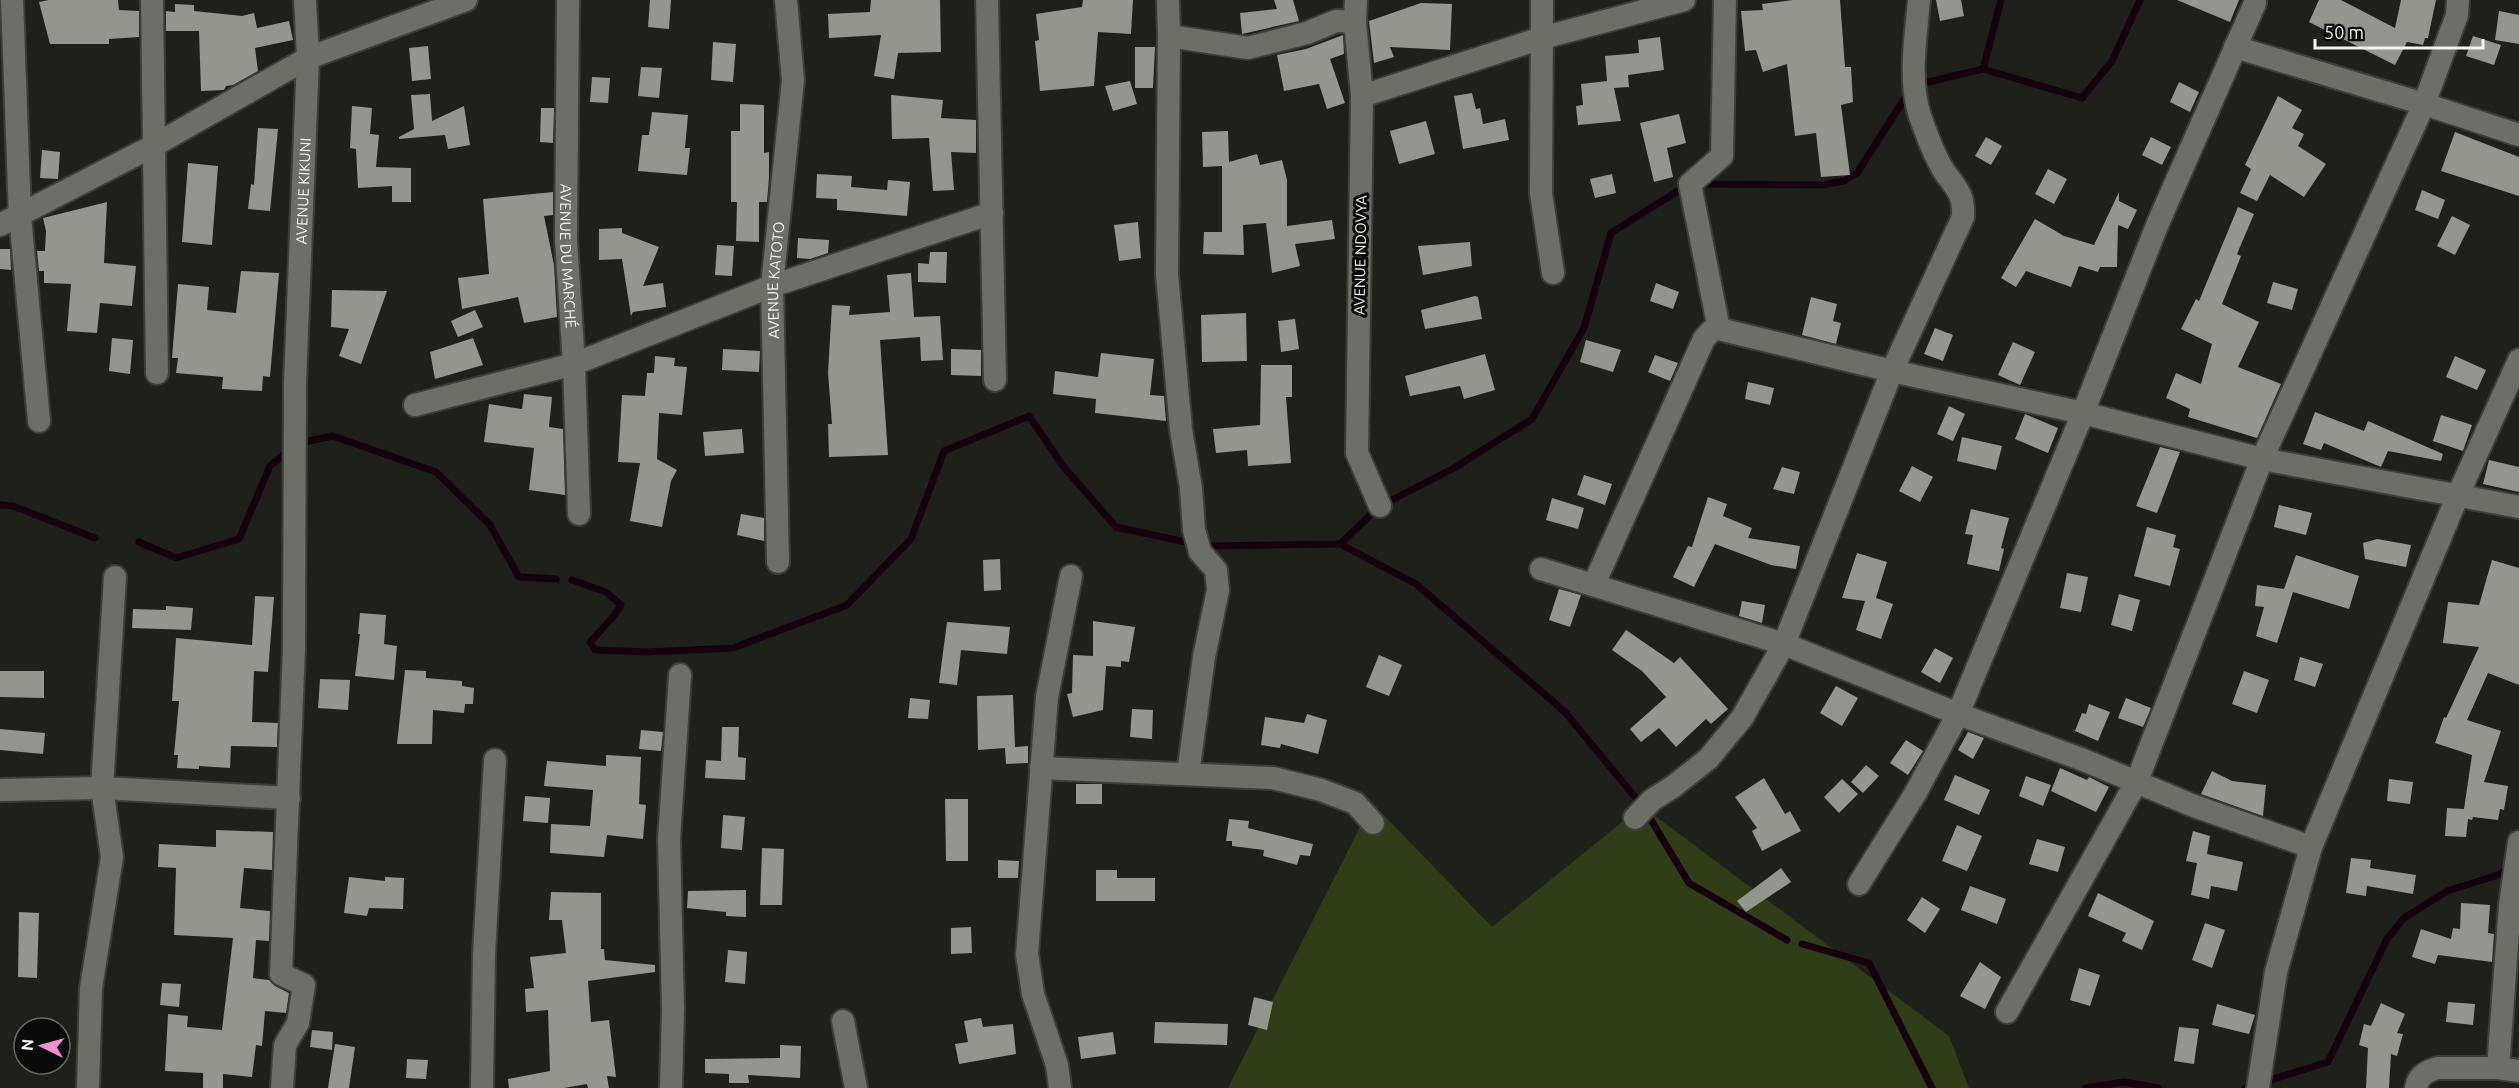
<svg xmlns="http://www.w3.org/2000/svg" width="2519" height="1088" font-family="Ubuntu,sans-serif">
  <rect width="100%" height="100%" fill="#1e211a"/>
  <path fill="#2f3d19" d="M1372,803l120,124 150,-121 307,230 20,52h-741z"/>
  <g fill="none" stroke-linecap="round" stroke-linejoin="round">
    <path stroke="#16000f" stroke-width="7" d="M1983,69l18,-69
      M1920,84l63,-15 99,29 30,-37 28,-61
      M1700,184l122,1 22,-4 13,-8 51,-80
      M304,442l29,-6 103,36 54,53 29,52 37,2
      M0,505l13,1 82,32
      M139,542l37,16 63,-19 31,-73 18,-15
      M1340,544l40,-38 74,-38 78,-49 52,-91 27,-95 75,-47
      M1207,546l133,-2 76,40 148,127 76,92
      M572,580l34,12 15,13 -9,13 -22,24 5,8 52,2 86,-4 114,-43 64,-66 33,-88 85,-35 34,50 53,61 74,16
      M1648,815l41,68 98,57
      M1802,944l67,19 63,125
      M2086,1088l38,-6 35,6
      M2245,1088l83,-26 59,-123 17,-21 43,-27 51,-16 9,-6"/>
  </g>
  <path fill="#92968d" d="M49,0h69l1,10 20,1v26l-30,2v5h-59l-11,-42z
    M650,0h21l-2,29 -21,-2z
    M871,0h69l1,52 -43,1 -4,26 -20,-3 7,-41 -52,3 -1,-24 42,-2z
    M1083,0h50l-2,34 -33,-2 -4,54 -54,5 -5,-50 4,-1 -3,-26 46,-7z
    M1274,0h19l6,21 -57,13 -2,-21 37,-4z
    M1793,0h47l5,67h6l2,35 -12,3 9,70 -29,2 -5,-44 -21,3 -8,-72 -24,8 -7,-22 -11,1 -4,-40 22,-1 -1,-6z
    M1936,0h25l3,16 -24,5z
    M2177,0h62l-9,22z
    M2319,0h22l54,28 6,-28h35l-8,38h-3l-2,7 -16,-3 -12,23 -86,-43z
    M1421,3l31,1 -2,46 -60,-3 4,10 -20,6 -5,-42z
    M175,4l19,1v6l48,5 12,-3 3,15 32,-7 4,19 -38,8 3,23 -25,14 -7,1 -2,4 -23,1 -2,-60h-33v-20l9,1z
    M2499,11l20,4v29l-24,-4z
    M1343,35l1,19 -14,5 15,44 -18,6 -8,-25 -35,7 -7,-36 29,-6z
    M2473,36l28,9 -7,20 -28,-9z
    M1660,37l4,33 -36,5 1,12 -15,1 7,33 -43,4 -2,-19 7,-1 -2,-21 26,-3 -2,-25 34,-3 -1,-13z
    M713,42l23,2 -3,38 -22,-2z
    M428,46l3,33 -19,2 -3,-33z
    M1135,47h20l-2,41h-18z
    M641,67l21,1 -3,30 -21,-2z
    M592,77l18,1 -2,25 -18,-1z
    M1130,81l7,23 -24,7 -8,-25z
    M2179,82l20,10 -9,20 -20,-10z
    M1472,93l4,16 4,-1 3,16 22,-5 4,21 -46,9 -9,-53z
    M430,94l2,27 32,-15 6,39 -22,4 -3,-14 -46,4v-2l15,-8 -3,-34z
    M891,95l52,5 -2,18 35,2v33l-25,-1 3,38 -21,1 -4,-53 -37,1z
    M2278,96l24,14 -10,18 12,6 -6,12 28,18 -22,33 -34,-22 -13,26 -17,-8 11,-24 -6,-4z
    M740,104l24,1v48l5,-1v26l-2,24h-8v40l-23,-1 1,-39h-6v-71h9z
    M352,106l20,2 -2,26 9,1 -3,32 35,1v34h-19v-16l-34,2 -2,-39 -6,-1z
    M541,108h13l-1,35 -13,-1z
    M652,112l36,3 -3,33h5l-3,27 -49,-4 4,-36h7z
    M1679,114l7,29 -19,5 6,29 -19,5 -14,-59z
    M1426,121l9,33 -36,10 -9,-33z
    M258,128l20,1 -8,82 -22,-2 3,-25 3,1z
    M1228,131l1,31 28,-8 3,11 22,-5 5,20v46l45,-6 3,19 -40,5 5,22 -28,7 -6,-50 -23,2 1,30 -41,-1 1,-22h18v-66l-19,1 -1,-35z
    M2455,132l64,25v39l-78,-25z
    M1986,137l16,9 -11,19 -16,-9z
    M2151,137l20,10 -9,18 -20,-10z
    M42,150l18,2 -2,27 -18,-1z
    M188,163l30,3 -6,79 -30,-3z
    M2048,169l19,10 -13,25 -19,-10z
    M817,174l35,2 -1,11 36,3 1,-10 22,2 -3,34 -70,-6v-11l-21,-1z
    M1612,174l4,19 -21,5 -5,-19z
    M2422,190l23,10 -7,19 -23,-9z
    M553,192v23l-9,1 10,49 3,52 -33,6 -6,-26 -56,12 -4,-31 31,-4 -6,-75z
    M2119,192v9l18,9 -9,19 -10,-4 -1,42h-17l-2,5 -19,-6 -8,21 -45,-16 -10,16 -15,-9 34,-59 29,17 30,9z
    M107,202l-3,61 32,3 -4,40 -32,-3 -3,30 -30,-2 4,-47 -27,-1v-12h-5l-2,-20h8l1,-20 -3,-13z
    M2238,207l16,7 -17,40 4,2 -19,48 37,18 -21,45 43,17 -24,54 -69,-21 2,-8 -24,-11 10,-25 25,11 11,-40 -31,-15 15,-30 3,2z
    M2452,216l18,9 -15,30 -18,-9z
    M1138,222l3,36 -22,3 -5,-36z
    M622,228v5l37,14 -16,39 20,-3 3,24 -33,5 -2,4 -9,-57 -23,1v-31z
    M798,238l31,2 -1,13 -18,6 -13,-1z
    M1470,242l2,24 -49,9 -5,-29z
    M717,245l17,1 -2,30 -17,-1z
    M0,249h10l1,21 -11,-1z
    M930,252h17l-1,31 -28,-1v-19l11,1z
    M241,271l38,2 -9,104 -7,-1 -1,15 -40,-2 1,-12 -47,-4 2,-15h-6l6,-74 31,3 -2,23 29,3z
    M911,273l3,44 26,-1 3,44 -22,1 -1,-24 -40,3 8,115 -59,2 -1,-33h4l-4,-51 4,-68 18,1 -1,9 41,-3 -3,-37z
    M2273,282l25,7 -6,21 -25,-7z
    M1656,283l23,9 -6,17 -23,-8z
    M332,290l55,1 -26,73 -22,-8 10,-27 -18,-2z
    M1475,296l3,1 4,22 -57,10 -4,-19z
    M1811,297l26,7 -4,17 8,2 -5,21 -34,-9z
    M475,310l8,17 -25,10 -7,-16z
    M1246,313l1,48 -45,1 -1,-47z
    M1295,319l4,30 -18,3 -3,-31z
    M1935,328l18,7 -10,26 -19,-7z
    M112,338l21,2 -3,34 -21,-3z
    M473,338l10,27 -48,14 -5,-27z
    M1586,340l35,10 -8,22 -33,-10z
    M2013,342l22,10 -15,33 -22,-10z
    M723,349l37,2 -1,21 -37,-2z
    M951,349l30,1v26l-30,-1z
    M1101,353l53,6 -4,36 14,1 2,25 -71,-8 1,-14 -43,-5 2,-23 43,6z
    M1485,354l10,36 -31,9 -4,-13 -50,10 -5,-20z
    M1655,355l23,8 -8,18 -22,-9z
    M655,356l20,2 -1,8 13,1 -5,48 -23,-2 -2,46 20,11 -6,11 -9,46 -32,-6 10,-58 -22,-1 4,-67 23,1 2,-23h7z
    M2455,356l31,14 -9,20 -31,-13z
    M1261,365h31v32h-6l5,66 -43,3 -1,-16 -31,3 -3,-24 47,-4z
    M1748,382l26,6 -4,17 -25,-6z
    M524,394l28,3 -3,30 14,2 2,66 -36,-5 5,-42 -50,-6 5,-38 33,5z
    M1949,406l16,8 -12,27 -16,-7z
    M2315,412l49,19 4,-10 75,33 -2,7 -53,-10 -7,16 -57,-24 -3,7 -18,-6z
    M2025,414l33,14 -10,25 -33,-14z
    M2441,415l31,10 -9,26 -30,-10z
    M742,429l2,24 -39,3 -2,-24z
    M1962,437l40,9 -6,24 -39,-9z
    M2160,447l20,5 -23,61 -21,-7z
    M2489,460l30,7v25l-36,-8z
    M1912,466l21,11 -13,25 -21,-11z
    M1782,467l18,5 -6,22 -21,-5z
    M1584,475l28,9 -7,21 -28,-10z
    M1708,497l19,7 -4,12 29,12 -4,10 52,8 -4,23 -25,-4 -56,-21 -21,43 -21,-10 15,-31 4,1z
    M1552,498l32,10 -6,21 -32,-9z
    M2279,505l33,8 -6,22 -32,-8z
    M1971,509l38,9 -8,30 3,1 -5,22 -32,-7 6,-29 -8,-1z
    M741,514l23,4v23l-27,-6z
    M2147,527l29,8 -3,12 7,2 -10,37 -36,-10z
    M2377,539l34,6 -5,22 -41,-8 -2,-16z
    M1857,553l30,9 -11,36 17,6 -12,35 -25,-9 9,-29 -23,-3z
    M2296,555l63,21 -10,33 -56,-17 -16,51 -21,-7 8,-29 -9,-1 2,-21 27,4z
    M1000,559l1,31 -17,1 -1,-31z
    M2492,560l27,8v117l-31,-12 -21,47 34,11 -17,51 24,4 -4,24 -4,-1 -2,11 -25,-3 -1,3 -4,-1 -2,18 -21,-1 2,-28 17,1 8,-54 -37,-12 9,-26 2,1 33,-71 -36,-4 5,-41 31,3z
    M2067,573l21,4 -7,35 -21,-4z
    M1559,589l22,6 -11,32 -21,-7z
    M2119,594l21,6 -8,31 -21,-6z
    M255,596l19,1 -6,75 -14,-1 -2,51 26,1 -1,24 -46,-1 -1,22 -31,-2v3l-22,-1 1,-13h-4l5,-54h-7l4,-63 76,7z
    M1742,601l23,4 -3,18 -23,-7z
    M166,606l27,2 -2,22 -59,-2 1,-19 33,1z
    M360,613l26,2 -2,29 13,2 -3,34 -39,-4 5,-42h-2z
    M1093,621l42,6 -6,35 -8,-1v6l-15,-1 -3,44 -30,7 -6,-23 5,-1 1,-38 20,1z
    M947,622l63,5 -3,27 -46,-4 -4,35 -18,-2z
    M1626,630l48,33 6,-6 48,52 -17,15 -5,-5 -30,28 -17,-19 -18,14 -11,-13 36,-32 -24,-26 -30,-21z
    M1935,648l18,10 -13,25 -19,-11z
    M1379,655l23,10 -13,31 -23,-9z
    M2300,657l23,7 -8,23 -21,-7z
    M405,670l21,1v7l36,3v5l12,2 -1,16h-8l-1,9 -31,-3 -1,34h-35z
    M0,671h44v27l-44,-1z
    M2244,671l25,9 -12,33 -25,-9z
    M320,679l30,1 -2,30 -30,-2z
    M1836,686l22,12 -16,28 -22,-13z
    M1013,695l2,52 13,-1v17l-22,1 -1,-16 -27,2 -1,-54z
    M910,698l20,2 -2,19 -20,-1z
    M2126,698l25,10 -8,19 -25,-9z
    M2089,704l21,8 -12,29 -23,-10 7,-18 4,1z
    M1132,709l21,1 -1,29 -22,-2z
    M1307,714l20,6 -9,34 -37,-10 -1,4 -19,-3 4,-28 39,6z
    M722,727h17l-1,30 8,1 -1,22 -40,-2 1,-18 15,1z
    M0,729l45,4 -2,21 -43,-4z
    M641,730l22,2 -2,19 -22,-2z
    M1968,732l16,6 -11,21 -15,-9z
    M1906,740l17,11 -15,24 -18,-12z
    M606,755l35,2 -2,47 7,1 -3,34 -36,-4 -3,22 -54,-4 1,-29 39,2 3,-36 -49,-4 3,-25 59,5z
    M1866,765l13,11 -16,17 -12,-11z
    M2060,768l27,12 2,-3 20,10 -13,25 -45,-21z
    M2212,771l20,10 34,4 -3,31 -62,-22z
    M1955,775l35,15 -11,25 -35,-15z
    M2026,776l25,9 -8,21 -24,-10z
    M1764,778l21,36 5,-3 11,20 -39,20 -10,-20 5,-3 -22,-31z
    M1842,779l16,15 -19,19 -15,-16z
    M2389,779l24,3 -3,22 -23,-3z
    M1076,784h26v20h-26z
    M525,796l25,2 -2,25 -25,-2z
    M945,799h23v62h-22z
    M723,815l22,2 -3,33 -21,-2z
    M1229,819l20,2 -1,7 65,16 -3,12 -10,-1 -3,10 -34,-9 1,-6 -32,-4v-5h-6z
    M1957,825l25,11 -15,35 -25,-10z
    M216,830l57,2 -1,38 -28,-2 -4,40 30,3 -1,30 -13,-1 -3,38 16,2 6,6 14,7 -3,20 -21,-2 -3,35 -6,-1 -4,32 -29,-3v14h-20v-15l-38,-2 3,-57 20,2 -1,11 35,3 11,-92 -59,-3 2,-67 -18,-1 1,-23 57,3z
    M2193,831l17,5 -3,18 36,8 -6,29 -26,-5 -2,13 -18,-4 6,-32 -11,-2z
    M2037,839l28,8 -7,25 -29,-8z
    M762,848l22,1 -2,56h-22z
    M2351,858l20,2 -1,8 46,7 -3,19 -46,-8 -1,10 -20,-3z
    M998,860l21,1 -1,17h-20z
    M1781,868l10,14 -45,30 -9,-11z
    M1096,870h21v8h38v23h-59z
    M349,877l36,4v-4l19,1 -1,31 -34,-1 -2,8 -23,-3z
    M1970,886l36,13 -9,25 -36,-14z
    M746,890v27l-20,-1v-4l-39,-4 1,-17z
    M551,892l50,1v56h3l1,11 50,5v7l-67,9 3,41 18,-2 7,57 -9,-1 2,12h-21l-1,-4 -23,4h-55l-1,-9 42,-8 -2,-61 -22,2 -1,-23 9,-1 -4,-31 36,-4 -4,-33h-13z
    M2098,893l56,28 -12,29 -20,-9 4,-8 -38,-17z
    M1922,897l18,12 -15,24 -18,-13z
    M2461,903l29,2 -2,28 6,1 -2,28 -54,-7 -3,9 -23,-7 9,-28 30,10 2,-11 7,1z
    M19,912l20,1 -2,65 -19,-1z
    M2205,923l20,7 -13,38 -20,-8z
    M971,927l1,26 -21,1v-26z
    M728,950l19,2 -2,32 -20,-2z
    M1980,962l21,15 -16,32 -25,-13z
    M2079,968l21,7 -10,31 -20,-6z
    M162,983l19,1 -2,23 -19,-2z
    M1254,997l19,5 -6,28 -19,-5z
    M2448,1002l27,2 -2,21 -27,-3z
    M2381,1003l24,11 -8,19 6,1 -6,22 -6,-2 -2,34h-23l2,-40 -9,-3 5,-21 7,2z
    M2217,1004l38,11 -6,19 -37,-9z
    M981,1018l2,9 30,-3 3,30 -57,10 -4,-20 13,-2 -4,-21z
    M1155,1022l73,2 -1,21 -73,-2z
    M2179,1027l20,2 -5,35 -20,-3z
    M312,1030l21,2 -1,18 -22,-3z
    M1113,1032l3,22 -35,5 -3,-22z
    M335,1044l20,3 -6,41h-21z
    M780,1045l21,1 -1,32 -52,-3 1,8h-20v-9l-24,-1v-14l75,-1z
    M407,1059l21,1 -2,19 -20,-1z"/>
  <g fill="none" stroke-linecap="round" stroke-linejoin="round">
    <g stroke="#3c3e39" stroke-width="26">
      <g id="street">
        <path d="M12,0l8,216 19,205"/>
        <path d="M152,0l5,373"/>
        <path id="s1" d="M568,0l-2,240 8,124 5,150"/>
        <path d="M987,0l8,380"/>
        <path d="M1168,0l1,36 -2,238 14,156 10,58 3,42 6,22 16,18 2,20 -14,67 -16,117"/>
        <path d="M1356,0l-1,22 7,74 -5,357 23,53"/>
        <path d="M1542,0l-1,193 12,80"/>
        <path d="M1169,36l79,12 59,-15 29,-12 19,1"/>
        <path d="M2235,47l189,57 95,31"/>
        <path d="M1362,96l180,-58 142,-38"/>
        <path d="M0,225l153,-79 155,-88 158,-58"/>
        <path d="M1719,329l-29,-145 32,-28 3,-156"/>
        <path d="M415,405l159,-41 198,-78 220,-73"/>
        <path id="s2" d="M778,562l-6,-276 21,-206 -7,-80"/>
        <path d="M1541,569l243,75 174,70 123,45 113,47 117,41"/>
        <path d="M1594,584l110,-245 7,-8 8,-2 173,42 191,42 179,46 257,48"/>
        <path d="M1041,768l232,10 48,12 34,13 18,20"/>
        <path d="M0,790l102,-2 187,10"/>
        <path d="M1635,818l17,-18 22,-14 34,-27 34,-41 42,-74 108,-273 71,-154c1,-24 -6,-27 -19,-46 -10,-15 -18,-38 -24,-55 -12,-38 -4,-78 -1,-116"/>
        <path d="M1859,884l56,-90 43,-80 125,-301 75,-190 97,-220"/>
        <path d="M2007,1012l130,-231 125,-322 162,-355 33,-89 1,-15"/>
        <path d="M843,1021l13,67"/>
        <path d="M2498,1068l12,-163 9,-63"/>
        <path d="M88,1088l3,-100 21,-131 -10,-69 13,-211"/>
        <path id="s3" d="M282,1088l3,-43 13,-22 6,-38 -23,-11 13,-326 1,-266 13,-324 -3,-58"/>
        <path d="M482,1088l2,-134 11,-194"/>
        <path d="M671,1088l2,-79 -4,-170 11,-164"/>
        <path d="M1060,1088l-3,-23 -24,-71 -6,-40 20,-257 24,-121"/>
        <path d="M2258,1088l18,-116 35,-125 147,-352 61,-135"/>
        <path d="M2416,1088c2,-12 10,-17 22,-20h60l21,3"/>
      </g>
    </g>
    <use href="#street" stroke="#6b6f66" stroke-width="22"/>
  </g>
  <g text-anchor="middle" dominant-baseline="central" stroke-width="6" stroke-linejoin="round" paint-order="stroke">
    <g font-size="15" fill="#f3f5f0" stroke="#090a07">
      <text stroke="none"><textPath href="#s3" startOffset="916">AVENUE KIKUNI</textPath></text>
      <text transform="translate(1360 255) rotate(-89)">AVENUE NDOVYA</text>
      <text stroke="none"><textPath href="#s1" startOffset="256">AVENUE DU MARCHÉ</textPath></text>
      <text stroke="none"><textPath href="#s2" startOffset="282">AVENUE KATOTO</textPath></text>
    </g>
  </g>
  <g transform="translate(42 1046) rotate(275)"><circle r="28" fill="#090a07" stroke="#676864" stroke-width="1.5"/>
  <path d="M0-4.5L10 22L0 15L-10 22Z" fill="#f491d4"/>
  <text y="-9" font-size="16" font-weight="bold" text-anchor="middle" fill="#f3f5f0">N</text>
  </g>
  <path d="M2315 39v9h168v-9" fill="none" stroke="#f3f5f0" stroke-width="3"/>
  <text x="2324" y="39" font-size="18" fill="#f3f5f0" stroke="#090a07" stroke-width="4.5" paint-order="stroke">50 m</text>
</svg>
